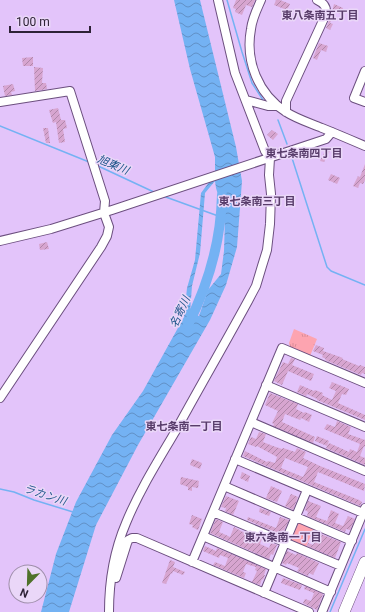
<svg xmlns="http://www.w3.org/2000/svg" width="365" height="612" font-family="Roboto,'Noto Sans JP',sans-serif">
  <defs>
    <pattern id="grass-tufts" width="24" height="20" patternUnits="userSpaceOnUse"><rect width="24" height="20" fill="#fda4b0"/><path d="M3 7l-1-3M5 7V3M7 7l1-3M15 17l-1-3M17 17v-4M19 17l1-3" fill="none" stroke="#d98d98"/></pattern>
    <pattern id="water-waves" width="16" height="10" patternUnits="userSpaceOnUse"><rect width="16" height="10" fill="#74b2f3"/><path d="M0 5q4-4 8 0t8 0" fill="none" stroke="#6090c6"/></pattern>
    <pattern id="building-hatch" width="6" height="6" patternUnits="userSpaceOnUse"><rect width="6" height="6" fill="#d7a5d0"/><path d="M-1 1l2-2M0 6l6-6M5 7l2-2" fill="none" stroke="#af86aa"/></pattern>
  </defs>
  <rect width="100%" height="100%" fill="#e3c4fa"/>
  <path fill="url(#grass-tufts)" d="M294,329l23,10 -7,17 -20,-9 -1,-4z
    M299,522l15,6 -8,19 -15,-7z"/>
  <path fill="url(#water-waves)" fill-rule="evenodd" d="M174,0h26l36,147 6,34 -5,66 -11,38 -16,35 -72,125 -42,80 -27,87h-28l15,-58 20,-52 36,-67 31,-44 41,-74 3,-29 8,-28 6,-67 14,-19v-17l-25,-88zM215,181l1,7 9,30 -1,33 -3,23 -13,16 -9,26 -9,-4 2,-26 8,-33 5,-60z"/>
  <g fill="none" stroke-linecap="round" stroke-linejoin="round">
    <path stroke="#74b2f3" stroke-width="1.5" d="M227,0l15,52 10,31 11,17
      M278,120l9,24
      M0,126l89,36
      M292,158l35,109 4,4 34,14
      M96,165l60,28
      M163,196l58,21
      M0,489l14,3 20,8 39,12
      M330,612l35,-83"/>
    <path stroke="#74b2f3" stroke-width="10" d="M188,325c21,-42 33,-84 34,-130"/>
  </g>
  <path fill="url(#building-hatch)" fill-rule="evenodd" d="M236,0h19l-3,7 -6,-2 -4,10 -7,-3 1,-3 -3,-1z
    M276,0h4l10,4 -3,6 -13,-5z
    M334,4l9,4 -2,6 -6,-2 -5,11 3,1 -3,6 -4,-2 5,-12z
    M319,43l9,3 -2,6 -5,-2 -4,10 -4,-2z
    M33,57v9h-10l-1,-8z
    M34,67l9,1 -1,15h4l1,6 -12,2z
    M13,84l2,7 -4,1 1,3 -7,1 -2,-10z
    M58,108l3,12h4l2,8 -4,1 2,13 -6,1 -3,-21 -3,1 -4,-13z
    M43,128h5l2,15h-4z
    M272,130l6,4 -5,6 -6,-5z
    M326,149l4,2 -6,11 -4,-1z
    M365,164v16l-2,4 -3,-1 -2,5 -5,-2 5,-10 2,1z
    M331,174l9,4 -3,6 -9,-4z
    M47,242l2,7 -9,1 -1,-6z
    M316,345l8,3 -1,3 20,7 -1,1 17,7 1,-1 5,2v7l-3,-1 -1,2 -36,-15 1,-1 -4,-2 1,-2 -10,-4z
    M291,358l4,1 -3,6 22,9 -3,7 -23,-10 -6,14 -8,-4 9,-19 5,2z
    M332,382l17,7 -3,6 -4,-1 -4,9 27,12v5l-48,-20v-1l-10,-5 -1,2 -9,-4 3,-7 14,6 1,-1 8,3 -1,2 10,5 4,-9 -7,-3z
    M270,393l28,11 -2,5 8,4 1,-1 7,3 -3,7 -8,-4 -1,2 -15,-6 -3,8 33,15 -2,6 -40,-17 1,-2 -2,-1 6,-12 -13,-6z
    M337,421l14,6 -3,7 17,6v7l-1,-1 -4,10 5,2v7l-39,-17 3,-5 20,9 1,-3 7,3 3,-8 -36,-15 3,-5 8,3z
    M259,432l7,2 -3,8 10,4 9,3 1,-1 12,4 2,-4 9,4 -3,6 17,8 45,18 -1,7 -46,-19 -4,10 45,18 3,2 -2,4 -2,-1 -115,-49 2,-5 22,11 1,-1 7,2 2,-6 -20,-11 -1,1 -8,-3 3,-7 5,2zM285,458l23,9 -5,10 -22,-9z
    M317,436l12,5 -2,5 -12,-5z
    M192,459l10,4 -2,6 -10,-4z
    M242,472l8,4 -2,6 -8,-4z
    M181,477l18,4 -1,7 -6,-1v4l-4,-1v-3l-8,-3z
    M271,486l11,5 -5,11 -12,-4h1z
    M291,494l7,3 -5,13 -8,-4z
    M226,496l13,5 -6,14 -8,-4 1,-3 -5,-1z
    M308,501l13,5 -5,11 11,4 4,-11 8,4 -4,9 8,3 5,-10 7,3 -5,11 -4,-1 -1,3 -38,-16 1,-4 -3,-2z
    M260,508l11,4 -2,4 -10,-4z
    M192,515l10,4 -4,11 -6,-3 1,-2 -4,-1z
    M248,517l28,11 4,-11 9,3 -7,15 -35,-15z
    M216,519l7,3 -4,10 7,3 4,2 4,-10 9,5 19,7 -2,5 9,4 2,-5 6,2 -4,10 -2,-1 -2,5 -59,-26z
    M318,533l23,9 -6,16 -28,-12 1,-3 5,2z
    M205,546l11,5 1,-3 49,21 -2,6h1l-2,5 -1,-1 -2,6 -8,-3 5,-11 -2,-1 1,-3 -10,-3 -3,8 3,1 -2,5 -31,-13 2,-3 10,4 3,-8 -8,-3 -1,3 -16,-7z
    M287,551l9,4 1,-2 22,10 -6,12 -4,-2 -1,3 -11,-5 2,-3 -12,-5 -1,2 -4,-2z
    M170,560l5,2 -2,5 12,5 -2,3 -10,-4 -1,3 -1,-1 -5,11 -4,-1z
    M283,578l19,7 -2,5 -19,-7z
    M305,586l18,8 -6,16 -14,-7 2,-4 6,2 3,-8 -10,-4z"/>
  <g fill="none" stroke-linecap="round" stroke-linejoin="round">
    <g stroke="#6c4f7f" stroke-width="10">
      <path id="minor" d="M261,0c-4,9 -9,19 -10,29 -6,32 7,65 35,83 11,7 24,11 36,16 15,6 29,12 43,18
        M365,71l-11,27 11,4
        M246,100l22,6h9
        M0,102l70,-11 35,110 -1,12 5,14 -2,9 -6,11 -101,151
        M286,112v-11l40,-87c1,-8 -3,-11 -9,-14
        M0,241l51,-12 61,-19 214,-71 6,-7
        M266,385l99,42
        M251,422l114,49
        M235,459l128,54
        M224,486l128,55
        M213,512l128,54
        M203,536l128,56
        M192,562l90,-214 83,35
        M116,578l12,-38 4,-2h5l172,74
        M264,593l43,-103
        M109,612c0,-30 5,-61 17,-89 13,-32 32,-62 49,-91 24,-44 49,-87 73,-131l8,-15 6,-20 5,-16 3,-26 1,-30 -2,-19 1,-17 -5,-7 -30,-78 -17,-73
        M322,612l43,-104"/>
    </g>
    <g stroke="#6c4f7f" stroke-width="12">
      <path id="highway" d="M344,612l21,-50"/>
    </g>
    <use href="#minor" stroke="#fff" stroke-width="8"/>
    <use href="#highway" stroke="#fff" stroke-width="11"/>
  </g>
  <g text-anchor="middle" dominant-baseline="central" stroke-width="3" stroke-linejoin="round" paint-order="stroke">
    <g font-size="11" font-weight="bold" fill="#583c6a" stroke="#ead7f8">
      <text x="320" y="15">東八条南五丁目</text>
      <text x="304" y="153">東七条南四丁目</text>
      <text x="257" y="201">東七条南三丁目</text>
      <text x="184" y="426">東七条南一丁目</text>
      <text x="283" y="537">東六条南一丁目</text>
    </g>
    <g font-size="11" font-style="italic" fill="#23588d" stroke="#ead7f8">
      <text transform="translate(113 165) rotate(23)">旭東川</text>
      <text transform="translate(180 312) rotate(-65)">名寄川</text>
      <text transform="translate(45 495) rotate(18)">ラカン川</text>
    </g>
  </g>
  <g transform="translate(28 584) rotate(203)"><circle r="19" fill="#ead7f8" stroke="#9f8faa"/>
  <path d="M0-3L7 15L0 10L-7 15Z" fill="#4f722a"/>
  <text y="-6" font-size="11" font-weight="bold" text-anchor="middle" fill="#2e2236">N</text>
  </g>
  <path d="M10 26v6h80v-6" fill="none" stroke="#2e2236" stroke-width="2"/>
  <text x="16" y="26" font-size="12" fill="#2e2236" stroke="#ead7f8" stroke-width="3" paint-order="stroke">100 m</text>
</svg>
